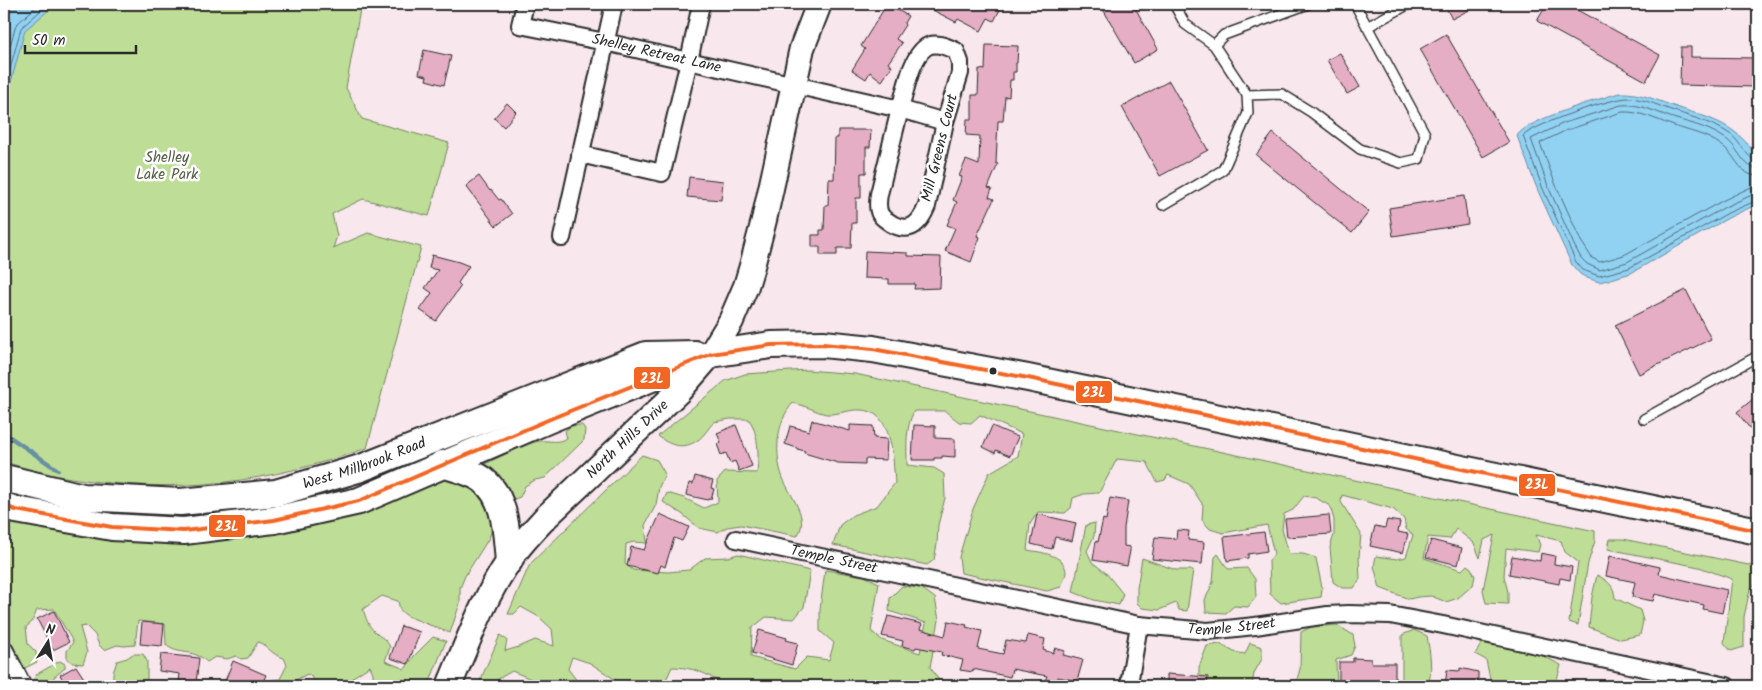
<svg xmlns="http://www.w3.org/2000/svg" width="1762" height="690" font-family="Kalam,sans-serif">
  <rect width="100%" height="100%" fill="#f8e7ed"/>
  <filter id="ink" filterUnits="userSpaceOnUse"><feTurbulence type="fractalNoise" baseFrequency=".02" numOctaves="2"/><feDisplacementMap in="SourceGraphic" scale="10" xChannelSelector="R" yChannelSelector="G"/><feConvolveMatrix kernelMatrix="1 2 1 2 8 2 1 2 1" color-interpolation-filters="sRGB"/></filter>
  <g filter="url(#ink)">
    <path fill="#bedd96" stroke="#748460" d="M4,4h357l-15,84 16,31 87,24 -20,73 -66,-17 -31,15 5,22 -4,12 35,-15 53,14 -54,201c-99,35 -191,47 -296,30 -23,-3 -45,-10 -67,-16z
      M807,370l48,4 740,157v10l-7,22 -10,62 -9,-3 9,-60 -13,-10 -4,-11 -25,-6 4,10 -2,7 -32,-4 -2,28 4,16v12l-22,-1 -3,-13 11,-55 -10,5 -4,18 -6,-15 -18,-14 -6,10 -22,-2 -4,21 38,12 5,-5 4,3 4,8 -2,9 -15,13 -12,4 -15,-6 -13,1 -9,2 -29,-11 -6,-22 2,-10 21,3 9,-2 7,-22 -7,-6 -2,-10 -11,-10 -51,-14 -1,7 20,32 -2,23 1,22 -6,9h-12l-9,-6 -3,-35 4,-12v-15l-4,-14 -14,-8 -12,-2 -11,14 -9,4 -2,15 7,25h14l13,4 6,30 -1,9 -40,6 -11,-9 -1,-33 5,-7 -7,-29 -44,8 -13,-4 -8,-9 1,-15 -14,-21 -21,-9 -3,5 -8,2 -10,-20 -30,-3 -18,34 -15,1 -11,4 -2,10 -6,5 -27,-1 -8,12 -3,26c12,2 38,4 39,22 0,4 -4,11 -5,15l-14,4 -86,-18 -2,-16 14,-48 16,-36 29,-17 4,-22 -42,-19 -9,8 -12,-1 -14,-11h-31c-9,18 -7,35 -7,54l27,3 10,6 1,24 -7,27 -1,19 -3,16 -7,5 -94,-20 7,-20 13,-10 24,-9 18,-23c-2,-23 -2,-73 -34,-73 -12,-1 -23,5 -35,4 -10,-2 -21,-9 -33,-11 -17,18 -19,53 -10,75 6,17 28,40 14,58l-56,-11 -14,2 -9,5 -19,-4 -17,-14 -19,-12 4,-9 17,5 20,10 14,-6 -1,-21 8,-9 32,1c2,-18 2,-38 -8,-54h-19l-16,3c-5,5 -10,14 -16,18 -14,10 -28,6 -40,-4l67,-55 20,-7z
      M582,425l3,4 -1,11 -39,38 -10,2 -10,6 -5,11 -9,3 -30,-34c13,-6 45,-24 59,-25 11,-1 16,3 27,-3l-2,-7 6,-5z
      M642,455l15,5 8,14 -6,13 -3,18 -11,20 2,18 -13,-1 -8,2 -1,20 8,6 35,2 21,-2 16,-12 23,-1 10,-3 72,17 -6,36 -10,12 -28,-2 -14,11 -1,29 44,12 12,-12 22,3 5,-17 -14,-12v-22l5,-39 39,6 15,7 -8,48 11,9 38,13 6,-30 -37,-12 1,-13 12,-12 19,2 14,10 4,22 -9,47 13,19h-220c-14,-13 -32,-19 -51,-19l-9,19h-38l-35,-23 -18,-6 -4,12 13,17h-33l-36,-15 -26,15 -6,-5 20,-46 7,5 -2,11 14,-4 16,-7 19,6 -2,-17 -13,-12 -18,-10 -7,7h-6l22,-50z
      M449,478c27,3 36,24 45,46l-5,14 -24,38 -5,12v15l-10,30 -43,-17 -7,-6 -2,-9 -16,-5 -19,13c3,9 5,17 12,23 7,7 10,5 15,15l-5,14 20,8 9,-13 19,-19 13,4 -18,45h-46l-9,-6v-7l-3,-7 -17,11 -4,9h-22l-13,-4 -3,-6 -4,-2 -11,6 -7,2 -2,4h-17l2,-6 8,-1 7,-14 -3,-7c-14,-4 -14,-11 -26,-16l-10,16 -7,1 -5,-3 -9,3 -12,-2 -8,5c-14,-14 -29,-6 -41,-17l-1,-21 -27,-3 -3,24 -11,1 -7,-1 -13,5 -5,-5 -4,-10 -9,-9 -6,1 7,25 -4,12 -10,-1 -6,-4v-8l6,-9 -19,-33 -17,1 -5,12 -6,5 2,17 8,8 1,10 -14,7 -18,-27 -1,-6v-118l107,20z
      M1095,523l-1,13 -7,15 5,11 14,11 17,21 -4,11 -25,-5 -21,-8 13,-67z
      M1610,539h13l135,28v14l-8,8 -6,28v30l-13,4 -7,-8 8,-64 -33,-12 -91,-18z
      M1218,554l10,15 19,-1 8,11 1,18 -8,10 -14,-1 -8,7 -20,-1 -1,-12 8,-18 2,-25z
      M1142,558l34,12h17l-6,41 -8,-1 -3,-7 -17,7 -17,-2 -5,-5v-15z
      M1597,575c11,6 17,10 18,23l25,12 3,11 -3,14 -19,4 -32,-12 3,-30z
      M1337,625l16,10 2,11 -4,9 -15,5 1,26h-42l5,-17 1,-37 10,-5z
      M1414,630l13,6c3,17 6,33 1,50h-26v-51z
      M1250,643l12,4v12l-8,14 -2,13h-53v-19l8,-21 13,-2 14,8 11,2z
      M1482,643l53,9 26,13 -4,14 -4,7h-64l1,-7 -4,-19 -11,-6z
      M133,654h10l4,7v25h-34v-13l4,-12 10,-3z
      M60,661l5,3v4l-12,10 2,8h-23l-1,-2 6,-10z"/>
    <path fill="#91d1f2" stroke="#688fa2" d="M4,4h52l-31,26 -18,67h-3z
      M1619,93c22,-1 39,8 60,15 34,11 59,17 78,50 4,8 1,36 1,46l-28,13 -99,56 -23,7 -9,2 -12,-4 -7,-4 -8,-9 -34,-74 -21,-55c8,-16 83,-37 102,-43z"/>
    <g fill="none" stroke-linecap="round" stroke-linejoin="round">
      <path stroke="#546d7b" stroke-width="1" d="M4,67l12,-42 23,-21
        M4,91l17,-63 27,-24
        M1758,162c-9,-1 -19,-22 -28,-28 -17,-11 -35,-16 -53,-22 -16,-5 -31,-13 -47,-14 -17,-1 -95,26 -107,38l20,53 33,73 7,8 16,6 30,-8 99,-55 30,-13
        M1758,169c-15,-1 -20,-22 -32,-30 -16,-11 -32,-15 -50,-20 -19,-6 -35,-16 -55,-14l-57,18 -33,16 17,47 26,59 7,13 6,6 13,6 27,-8 98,-55 27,-12 6,-1
        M1758,176c-19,0 -22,-22 -37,-31 -15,-11 -33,-14 -50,-20 -16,-6 -32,-14 -49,-13l-55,18 -27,13 15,40 26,58 11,17 8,4 24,-7 98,-54 27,-13 9,-2"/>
      <path stroke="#688fa2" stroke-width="4.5" d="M4,433l54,37"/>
    </g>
    <path fill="#e6aec4" stroke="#2b2b2b" d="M887,4l21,12 -4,7 1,2 -9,14 6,4 -14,20 4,3 -10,15 -12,-9 -4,7 -14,-9 13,-21 -4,-3z
      M921,4h82l-9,17 -6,-3 -7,13 -23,-12 -2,3z
      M1100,4h33l25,45 -24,14z
      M1444,4h36l-28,15z
      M1547,4h19l94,51 -14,26 -109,-60z
      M1446,34l63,108 -26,15 -63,-108z
      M986,45l32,1 -1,17h-1v9h-3v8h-3l-1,17 -4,-1 -2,25h-5l-2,42 2,1 -10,24 4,1 -3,8 5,2 -17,37 3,1 -9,25 -26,-11 10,-23 -8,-3 10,-23 -4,-2 9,-23 -3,-1 7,-16 13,5 1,-29 -14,-1 1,-16h5v-24h6l1,-26 6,1z
      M1681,47h10v10l65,1v29l-76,-2z
      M424,50l27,6 -7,29 -18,-5 1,-4 -8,-2z
      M1340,53l20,34 -13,7 -20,-34z
      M1169,81l39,69 -48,26 -38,-69z
      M507,103l9,9 -12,15 -10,-9z
      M838,130h33l-1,17h-4v26h-5v25h-5v25h-4l-1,25h-14v7h-17v-8h-8v-12h8v-5h4l1,-25h3l1,-26h5l1,-41h3z
      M1273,133l96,79 -17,21 -96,-78z
      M479,176l11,15 1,-1 8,10 2,-1 11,15 -16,12 -30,-40z
      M689,177l34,4 -2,19 -34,-3z
      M1464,196l4,28 -75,12 -4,-28z
      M865,251l43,2v3l33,1 -1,31 -26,1 1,-5h-26v-5l-25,-1z
      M432,255l27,7 10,4 -11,17 3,3 -25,35 -16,-11 12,-17 -7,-5 13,-18 -9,-2z
      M1686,290l25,49 -72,35 -24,-49z
      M1758,395v44l-21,-27z
      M812,420l38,11v-6l23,1 1,12 13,1 -1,21 -21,-1v5l-27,-1 -34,-10 1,-2 -8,-2v-1l-12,-4 5,-18 19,5z
      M736,425l16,41 -13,5 -4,-10 -5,2 -4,-10 -5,2 -4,-11 4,-1 -4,-10z
      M914,425l21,1v12l20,1v18l-13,-1v2h-8v2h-22z
      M992,426l26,11 -8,19 -14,-6 -1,3 -12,-6z
      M695,476l18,5 -2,7 3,1 -3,10h-3v1l-22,-5 3,-12 4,1z
      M1110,498l18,3 -4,27v18l6,1v4l-3,15 -34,-6 3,-19 2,1 5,-23 3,1z
      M660,514l29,13 -7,14 -8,-3 -9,29 -4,-2 -3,8 -31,-7 4,-19 13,3z
      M1037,514l39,9 -4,18 -17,-4 -3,12 -21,-5z
      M1329,515l2,19 -44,3 -2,-18z
      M1387,520l13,2 -2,10 10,2 -5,19 -33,-7 5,-20 10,2z
      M1177,530l12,1 -1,9 16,2 -2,22 -50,-5 3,-22 21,2z
      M1264,532l3,19 -19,3v4l-21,3 -3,-24z
      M1431,540l31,8 -4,17 -32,-8z
      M1541,553l14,3 -1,8 18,3 -2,13 -10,-2 -1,6 -50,-10 3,-18 28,5z
      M1610,556l50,11 -1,7 68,16 -5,23 -19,-4 1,-4 -49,-11 -2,7 -21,-4 3,-15 -29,-6z
      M54,611l15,31 -16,8 -16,-31z
      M888,616l34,8 -2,5 25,7 3,-15 19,4 -1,2 16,4 -4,18 25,5 3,-14 20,3 2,-8 17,4 -2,11 10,3 2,-5 10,3 -2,4 20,5 -6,21 -19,-4 -2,7 -11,-3 2,-5 -35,-7 -2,8 -37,-8v3l-13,-2 3,-10 -22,-5 1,-3 -26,-5 -1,2 -13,-3 1,-5 -21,-5z
      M142,622l22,2 -2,22 -22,-2z
      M401,626l19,6 -12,32 -18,-6z
      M759,630l28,8 -1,2 12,3 -6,22 -40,-12z
      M161,654l38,4 -3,25 -17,-2 1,-7 -21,-3z
      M1353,658l18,1v4h24v21l-56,-1v-21h14z
      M233,661l33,14 -5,11h-24l-12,-5z
      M76,666l13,20h-22l-7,-11z
      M1460,668l18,4v14h-33l2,-16 13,1z
      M1167,674l41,3 -1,9h-40z"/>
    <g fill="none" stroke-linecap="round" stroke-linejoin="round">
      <g stroke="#2b2b2b" stroke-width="12">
        <path id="lane" d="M1174,4l11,20 29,21
          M1308,4l-84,31 -10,10 33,50 35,-1 29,18 49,37 41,14 18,-4 6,-25 -70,-130
          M1367,27l42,-23
          M1163,205l60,-35 25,-57 -1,-18
          M1644,419l114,-63"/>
      </g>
      <g stroke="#2b2b2b" stroke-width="20">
        <g id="street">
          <path id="s1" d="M525,4l-5,21 85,17 295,67c5,-16 11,-52 26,-62 9,-6 22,0 30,4l4,11v11l-15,49 -18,84c-7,17 -16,28 -35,18 -4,-3 -10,-6 -12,-10 -3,-6 -2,-14 -1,-20l21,-85 45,13"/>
          <path d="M580,154l82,19 27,-112 12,-57"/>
          <path d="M562,238l52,-234"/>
          <path id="s2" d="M736,539l403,86 69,6 47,-5 73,-11 20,-1 42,1 53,10 284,61"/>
          <path d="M4,649l19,37"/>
          <path d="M1131,686l-1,-8 9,-53"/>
        </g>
      </g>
      <g stroke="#2b2b2b" stroke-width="28">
        <g id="secondary">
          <path id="s3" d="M449,686c18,-42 34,-87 60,-125 10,-16 24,-30 37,-44l133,-126 32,-37 20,-33 15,-35 6,-20 12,-46 38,-172 17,-44"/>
        </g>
      </g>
      <g stroke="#2b2b2b" stroke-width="30">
        <g id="primary">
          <path d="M442,464c13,4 28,7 40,15 25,19 24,54 27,82"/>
          <path id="s4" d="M4,478l79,19 97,5 96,-9 85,-25 285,-113 49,-1"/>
          <path d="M4,506l12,4 96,17 72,4 90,-11 85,-19 191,-82 161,-65 60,-9 52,-1 50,5 155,29 730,153"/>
        </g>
      </g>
      <use href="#lane" stroke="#fff" stroke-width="9"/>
      <use href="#street" stroke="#fff" stroke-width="16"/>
      <use href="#secondary" stroke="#fff" stroke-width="24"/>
      <use href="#primary" stroke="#fff" stroke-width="26"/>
      <g stroke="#fff" stroke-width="8">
        <path id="bus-1" d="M4,506l12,4 96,17 72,4 90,-11 85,-19 191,-82 161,-65 60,-9 52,-1 50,5 155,29 730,153"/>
      </g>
      <use href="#bus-1" stroke="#f26522" stroke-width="4"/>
    </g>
  </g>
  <circle fill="#2b2b2b" stroke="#fff" stroke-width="2" cx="993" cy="371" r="4.5"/>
  <g text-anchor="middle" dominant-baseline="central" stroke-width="5" stroke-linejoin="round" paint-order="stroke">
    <g font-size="15" fill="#2b2b2b" stroke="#fff">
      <text stroke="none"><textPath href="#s1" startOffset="161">Shelley Retreat Lane</textPath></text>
      <text transform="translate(940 148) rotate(-76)">Mill Greens Court</text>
      <text stroke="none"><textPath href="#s3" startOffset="309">North Hills Drive</textPath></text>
      <text stroke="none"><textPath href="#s4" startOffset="368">West Millbrook Road</textPath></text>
      <text stroke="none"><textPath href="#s2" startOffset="100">Temple Street</textPath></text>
      <text stroke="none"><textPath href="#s2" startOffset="505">Temple Street</textPath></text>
    </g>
    <g font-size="15" fill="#57604b" stroke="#fff">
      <text x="167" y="158">Shelley<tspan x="167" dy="17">Lake Park</tspan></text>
    </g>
  </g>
  <g stroke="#fff" stroke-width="2">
    <rect x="633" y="366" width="38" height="24" rx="5" fill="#f26522"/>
    <rect x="1075" y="380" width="38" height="24" rx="5" fill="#f26522"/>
    <rect x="1518" y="473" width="38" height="24" rx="5" fill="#f26522"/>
    <rect x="208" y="514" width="38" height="24" rx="5" fill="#f26522"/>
  </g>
  <g font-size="14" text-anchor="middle" font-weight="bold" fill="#fff">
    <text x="652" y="383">23L</text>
    <text x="1094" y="397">23L</text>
    <text x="1537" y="489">23L</text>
    <text x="227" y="531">23L</text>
  </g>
  <rect width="1762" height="690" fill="none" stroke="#fff" stroke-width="20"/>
  <rect x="10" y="10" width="1742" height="670" fill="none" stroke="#2b2b2b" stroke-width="2" filter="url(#ink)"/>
  <g transform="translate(48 642) rotate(11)" stroke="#ffffff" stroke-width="4" paint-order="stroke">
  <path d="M0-4L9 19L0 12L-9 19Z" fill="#2b2b2b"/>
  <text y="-8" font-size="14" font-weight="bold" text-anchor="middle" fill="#2b2b2b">N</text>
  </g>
  <path d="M25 45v8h111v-8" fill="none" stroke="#2b2b2b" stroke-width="2.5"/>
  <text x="32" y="45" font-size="15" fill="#2b2b2b" stroke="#ffffff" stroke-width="4" paint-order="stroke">50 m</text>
</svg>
